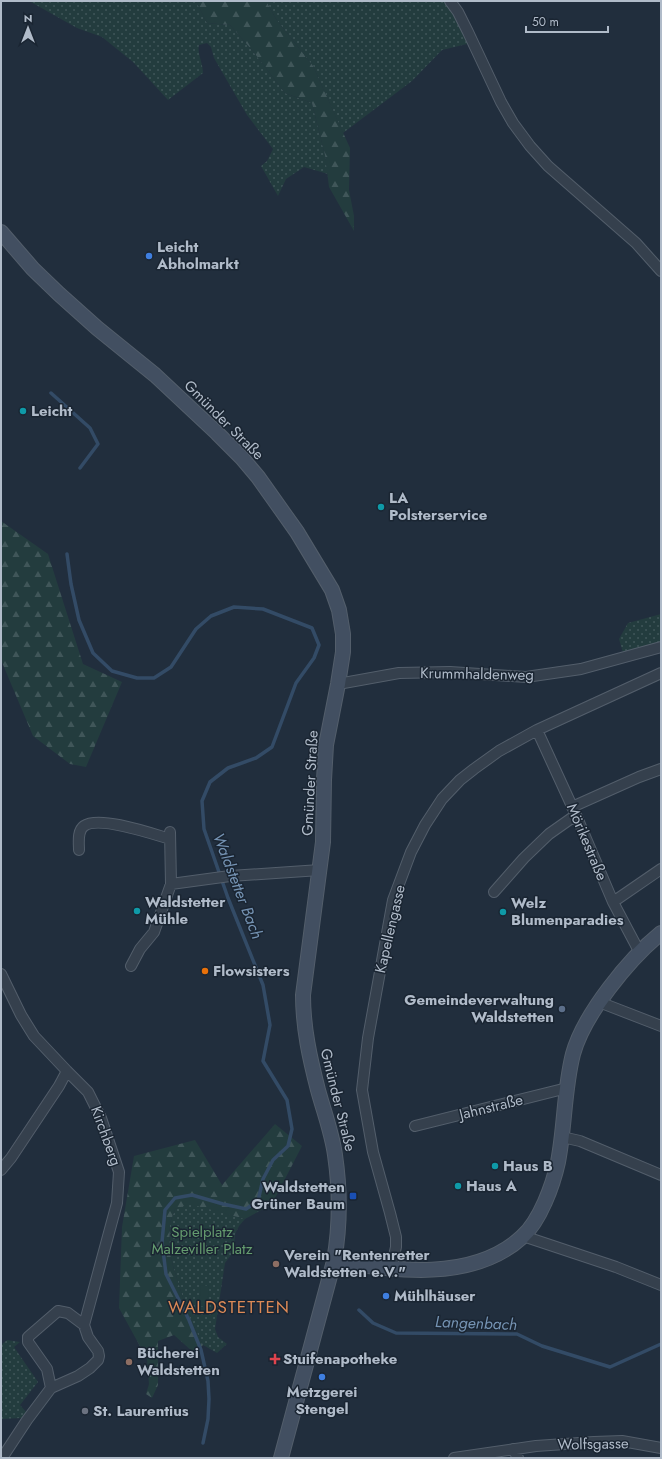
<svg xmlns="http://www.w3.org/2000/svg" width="662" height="1459" font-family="Jost,sans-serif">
  <defs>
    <pattern id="grass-dots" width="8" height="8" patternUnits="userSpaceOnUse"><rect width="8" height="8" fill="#233c3e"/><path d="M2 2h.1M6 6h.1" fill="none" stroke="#405659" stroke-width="1.8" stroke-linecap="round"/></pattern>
    <pattern id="forest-firs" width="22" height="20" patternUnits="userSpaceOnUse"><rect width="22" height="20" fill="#233c3e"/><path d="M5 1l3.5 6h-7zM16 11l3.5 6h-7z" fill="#405659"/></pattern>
  </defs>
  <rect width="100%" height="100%" fill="#212e3d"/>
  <path fill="url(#grass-dots)" d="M29,1h167l11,22 23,2 22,25 33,43 27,10 13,52 3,19 -24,-7 -18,12 -8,17 -17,-30 6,-5 6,-12 -26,-34 -33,-57 -3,-11 -4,-4 -8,2c-2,8 4,19 4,28l-35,27 -35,-38 -31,-25 -25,-9z
    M266,1h181l22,39 -2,4 -25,6 -30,31 -69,52 -30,-67 -37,-47z
    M661,614v30l-37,12 -5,-17 9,-16z
    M190,1203l55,16 -6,7 -4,8 -1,17 -9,12 -10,66 3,8 9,7 -10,9 -14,-8 -15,-31 -15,-48 -4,-16 1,-27 5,-14z
    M7,1340l13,2 -6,5 24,35 -18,23 7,8 -5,5 -21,1v-74z"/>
  <path fill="url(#forest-firs)" d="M196,1h70l10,18 37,47 37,82 -1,42 5,26v15l-25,-44 -4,-32 -13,-52 -27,-10 -33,-43 -22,-25 -23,-2z
    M1,521l47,33 35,110 39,18 -36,85 -16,-3 -37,-28 -32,-76z
    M275,1124l27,22 -30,58 -27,15 -55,-15 -15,5 -5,14 -1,27 4,16 15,48 15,31 -9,8 -20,-18 -16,6v44l-6,13 -6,-4 3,-10 -2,-25 -28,-51 3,-81 12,-71 61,-16 27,45z"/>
  <path fill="#233c3e" d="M201,1285l8,1 -2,21 -8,-1z"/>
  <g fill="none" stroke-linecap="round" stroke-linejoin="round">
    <path stroke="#334b66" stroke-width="3.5" d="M51,393l39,35 8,16 -18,24
      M67,554l4,30 8,36 14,33 19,18 25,7h17l17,-11 25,-38 15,-13 23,-9 29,2 49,19 7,17 -5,13 -18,25 -24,64 -16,11 -28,10 -18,14 -8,19 2,28 24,69 35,87 7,40 -7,36 24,39 5,29 -4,17 -15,14 -10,19 -5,22 -12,8 -23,-5 -31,-9 -17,3 -10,12 -3,32 4,32 23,46 12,30 7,31 1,18 -1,20 -5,24
      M359,1310l14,13 23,10 121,1 25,12 68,21 51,-23"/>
    <g stroke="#535e6b" stroke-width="12">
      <path id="street" d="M450,1l8,11 10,20 33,70 12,21 17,23 18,20 88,77 25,28
        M338,684l61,-11 51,-1 76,5 55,-8 80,-22
        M537,730l39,85 37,87 27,51
        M572,807l67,-30 22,-8
        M170,832l1,52
        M79,850c0,-7 -2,-19 5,-24 15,-11 69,8 86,13
        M494,892l30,-34 25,-24 27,-19
        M613,902l48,-33
        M131,966l9,-17 14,-17 17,-48 59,-8 90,-6
        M1,974l20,41 13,21 33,35 21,21 13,26 18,54 -2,31 -33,122 4,12 10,14 1,5 -1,4 -8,8 -12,8 -27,12 -24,32 -25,38
        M599,1002l62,24
        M415,1126l152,-38
        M562,1137l18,4 81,34
        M1,1170l10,-12 48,-72 8,-15
        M523,1236l93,31 45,18
        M391,1269l5,-22v-10l-6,-24 -17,-61 -11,-62 6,-52 25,-138 18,-48 14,-27 17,-26 18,-19 14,-11 25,-18 38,-21 124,-57
        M51,1388l-4,-19 -19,-27v-5l30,-26 10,2 16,12
        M513,1449l5,9
        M454,1458l82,-12 58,-4 28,-1 39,7"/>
    </g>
    <g stroke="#535e6b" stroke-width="16">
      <path id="secondary" d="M1,232l32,37 26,25 38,34 58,47 62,58 25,25 16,19 39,55 35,58 7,20 4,24v18l-5,32 -12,61 -2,35 -1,62 -20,153c0,33 7,64 15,95 6,22 14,43 17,65 5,34 5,72 -1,106l-53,197
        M334,1261c60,10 139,21 188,-24 18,-16 31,-52 36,-75 7,-36 6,-73 15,-108 11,-40 56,-95 88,-121"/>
    </g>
    <use href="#street" stroke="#35404d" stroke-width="10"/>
    <use href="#secondary" stroke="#424f61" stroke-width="14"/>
  </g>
  <g fill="#3f7fe0" stroke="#1a2532" stroke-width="1.5">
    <circle cx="149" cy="256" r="4"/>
    <circle cx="386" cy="1296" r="4"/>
    <circle cx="322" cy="1377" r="4"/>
  </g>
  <g fill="#0f9aa8" stroke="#1a2532" stroke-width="1.5">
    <circle cx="23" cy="411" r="4"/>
    <circle cx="381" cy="507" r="4"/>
    <circle cx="137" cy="911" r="4"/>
    <circle cx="503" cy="912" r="4"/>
    <circle cx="495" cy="1166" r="4"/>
    <circle cx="458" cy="1186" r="4"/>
  </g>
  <circle fill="#e8710a" stroke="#1a2532" stroke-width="1.5" cx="205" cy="971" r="4"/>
  <circle fill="#5c6f8a" stroke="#1a2532" stroke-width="1.5" cx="562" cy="1009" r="4"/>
  <rect fill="#1a4fb4" stroke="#1a2532" stroke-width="1.5" x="349" y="1192" width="8" height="8" rx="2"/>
  <g fill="#8d6e63" stroke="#1a2532" stroke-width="1.5">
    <circle cx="276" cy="1264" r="4"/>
    <circle cx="129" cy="1362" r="4"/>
  </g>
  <path fill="#e0444e" stroke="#1a2532" stroke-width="1.5" d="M273 1353h4v4h4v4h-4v4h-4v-4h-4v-4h4z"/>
  <circle fill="#6b7280" stroke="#1a2532" stroke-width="1.5" cx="85" cy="1411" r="4"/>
  <g text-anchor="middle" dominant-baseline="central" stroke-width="3" stroke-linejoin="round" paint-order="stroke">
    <g font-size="15" font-weight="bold" fill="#b0bbc9" stroke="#1a2532" text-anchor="start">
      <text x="157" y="247">Leicht<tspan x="157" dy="17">Abholmarkt</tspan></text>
      <text x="31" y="411">Leicht</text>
      <text x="389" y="498">LA<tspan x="389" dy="17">Polsterservice</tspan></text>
      <text x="145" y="902">Waldstetter<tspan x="145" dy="17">Mühle</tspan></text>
      <text x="511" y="903">Welz<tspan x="511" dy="17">Blumenparadies</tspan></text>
      <text x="213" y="971">Flowsisters</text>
      <text x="554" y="1000" text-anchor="end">Gemeindeverwaltung<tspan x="554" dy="17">Waldstetten</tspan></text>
      <text x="503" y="1166">Haus B</text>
      <text x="466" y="1186">Haus A</text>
      <text x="345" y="1187" text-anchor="end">Waldstetten<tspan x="345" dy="17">Grüner Baum</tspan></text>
      <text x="284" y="1255">Verein "Rentenretter<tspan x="284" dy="17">Waldstetten e.V."</tspan></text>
      <text x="394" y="1296">Mühlhäuser</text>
      <text x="137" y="1353">Bücherei<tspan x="137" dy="17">Waldstetten</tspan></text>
      <text x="283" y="1359">Stuifenapotheke</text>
      <text x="322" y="1392" text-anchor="middle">Metzgerei<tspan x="322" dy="17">Stengel</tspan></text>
      <text x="93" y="1411">St. Laurentius</text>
    </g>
    <g font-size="15" fill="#b0bbc9" stroke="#1a2532">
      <text transform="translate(224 420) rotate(45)">Gmünder Straße</text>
      <text transform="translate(477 674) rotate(1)">Krummhaldenweg</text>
      <text transform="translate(310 783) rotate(-87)">Gmünder Straße</text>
      <text transform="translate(587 842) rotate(67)">Mörikestraße</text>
      <text transform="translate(390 929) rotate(-77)">Kapellengasse</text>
      <text transform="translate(338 1100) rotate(76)">Gmünder Straße</text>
      <text transform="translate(491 1107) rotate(-14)">Jahnstraße</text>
      <text transform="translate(106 1136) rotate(70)">Kirchberg</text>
      <text transform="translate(593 1444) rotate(-1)">Wolfsgasse</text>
    </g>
    <g font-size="15" fill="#659c6f" stroke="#1a2532">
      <text x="202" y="1232">Spielplatz<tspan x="202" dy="17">Malzeviller Platz</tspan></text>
    </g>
    <g font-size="16" font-style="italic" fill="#7593b3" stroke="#1a2532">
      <text transform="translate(238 886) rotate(69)">Waldstetter Bach</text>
      <text transform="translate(476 1323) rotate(2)">Langenbach</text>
    </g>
    <g font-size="17" letter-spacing="1" fill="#dd8a57" stroke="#1a2532">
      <text x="229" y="1307">WALDSTETTEN</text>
    </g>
  </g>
  <rect width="662" height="1459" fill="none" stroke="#b0bbc9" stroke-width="4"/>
  <g transform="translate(28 28)" stroke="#1a2532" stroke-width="3" paint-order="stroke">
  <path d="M0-3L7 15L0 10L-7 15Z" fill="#b0bbc9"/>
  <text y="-6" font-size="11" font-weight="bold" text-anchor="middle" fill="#b0bbc9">N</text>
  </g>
  <path d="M526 26v6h82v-6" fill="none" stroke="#b0bbc9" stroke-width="2"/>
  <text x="532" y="26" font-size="12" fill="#b0bbc9" stroke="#1a2532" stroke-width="3" paint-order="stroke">50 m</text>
</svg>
